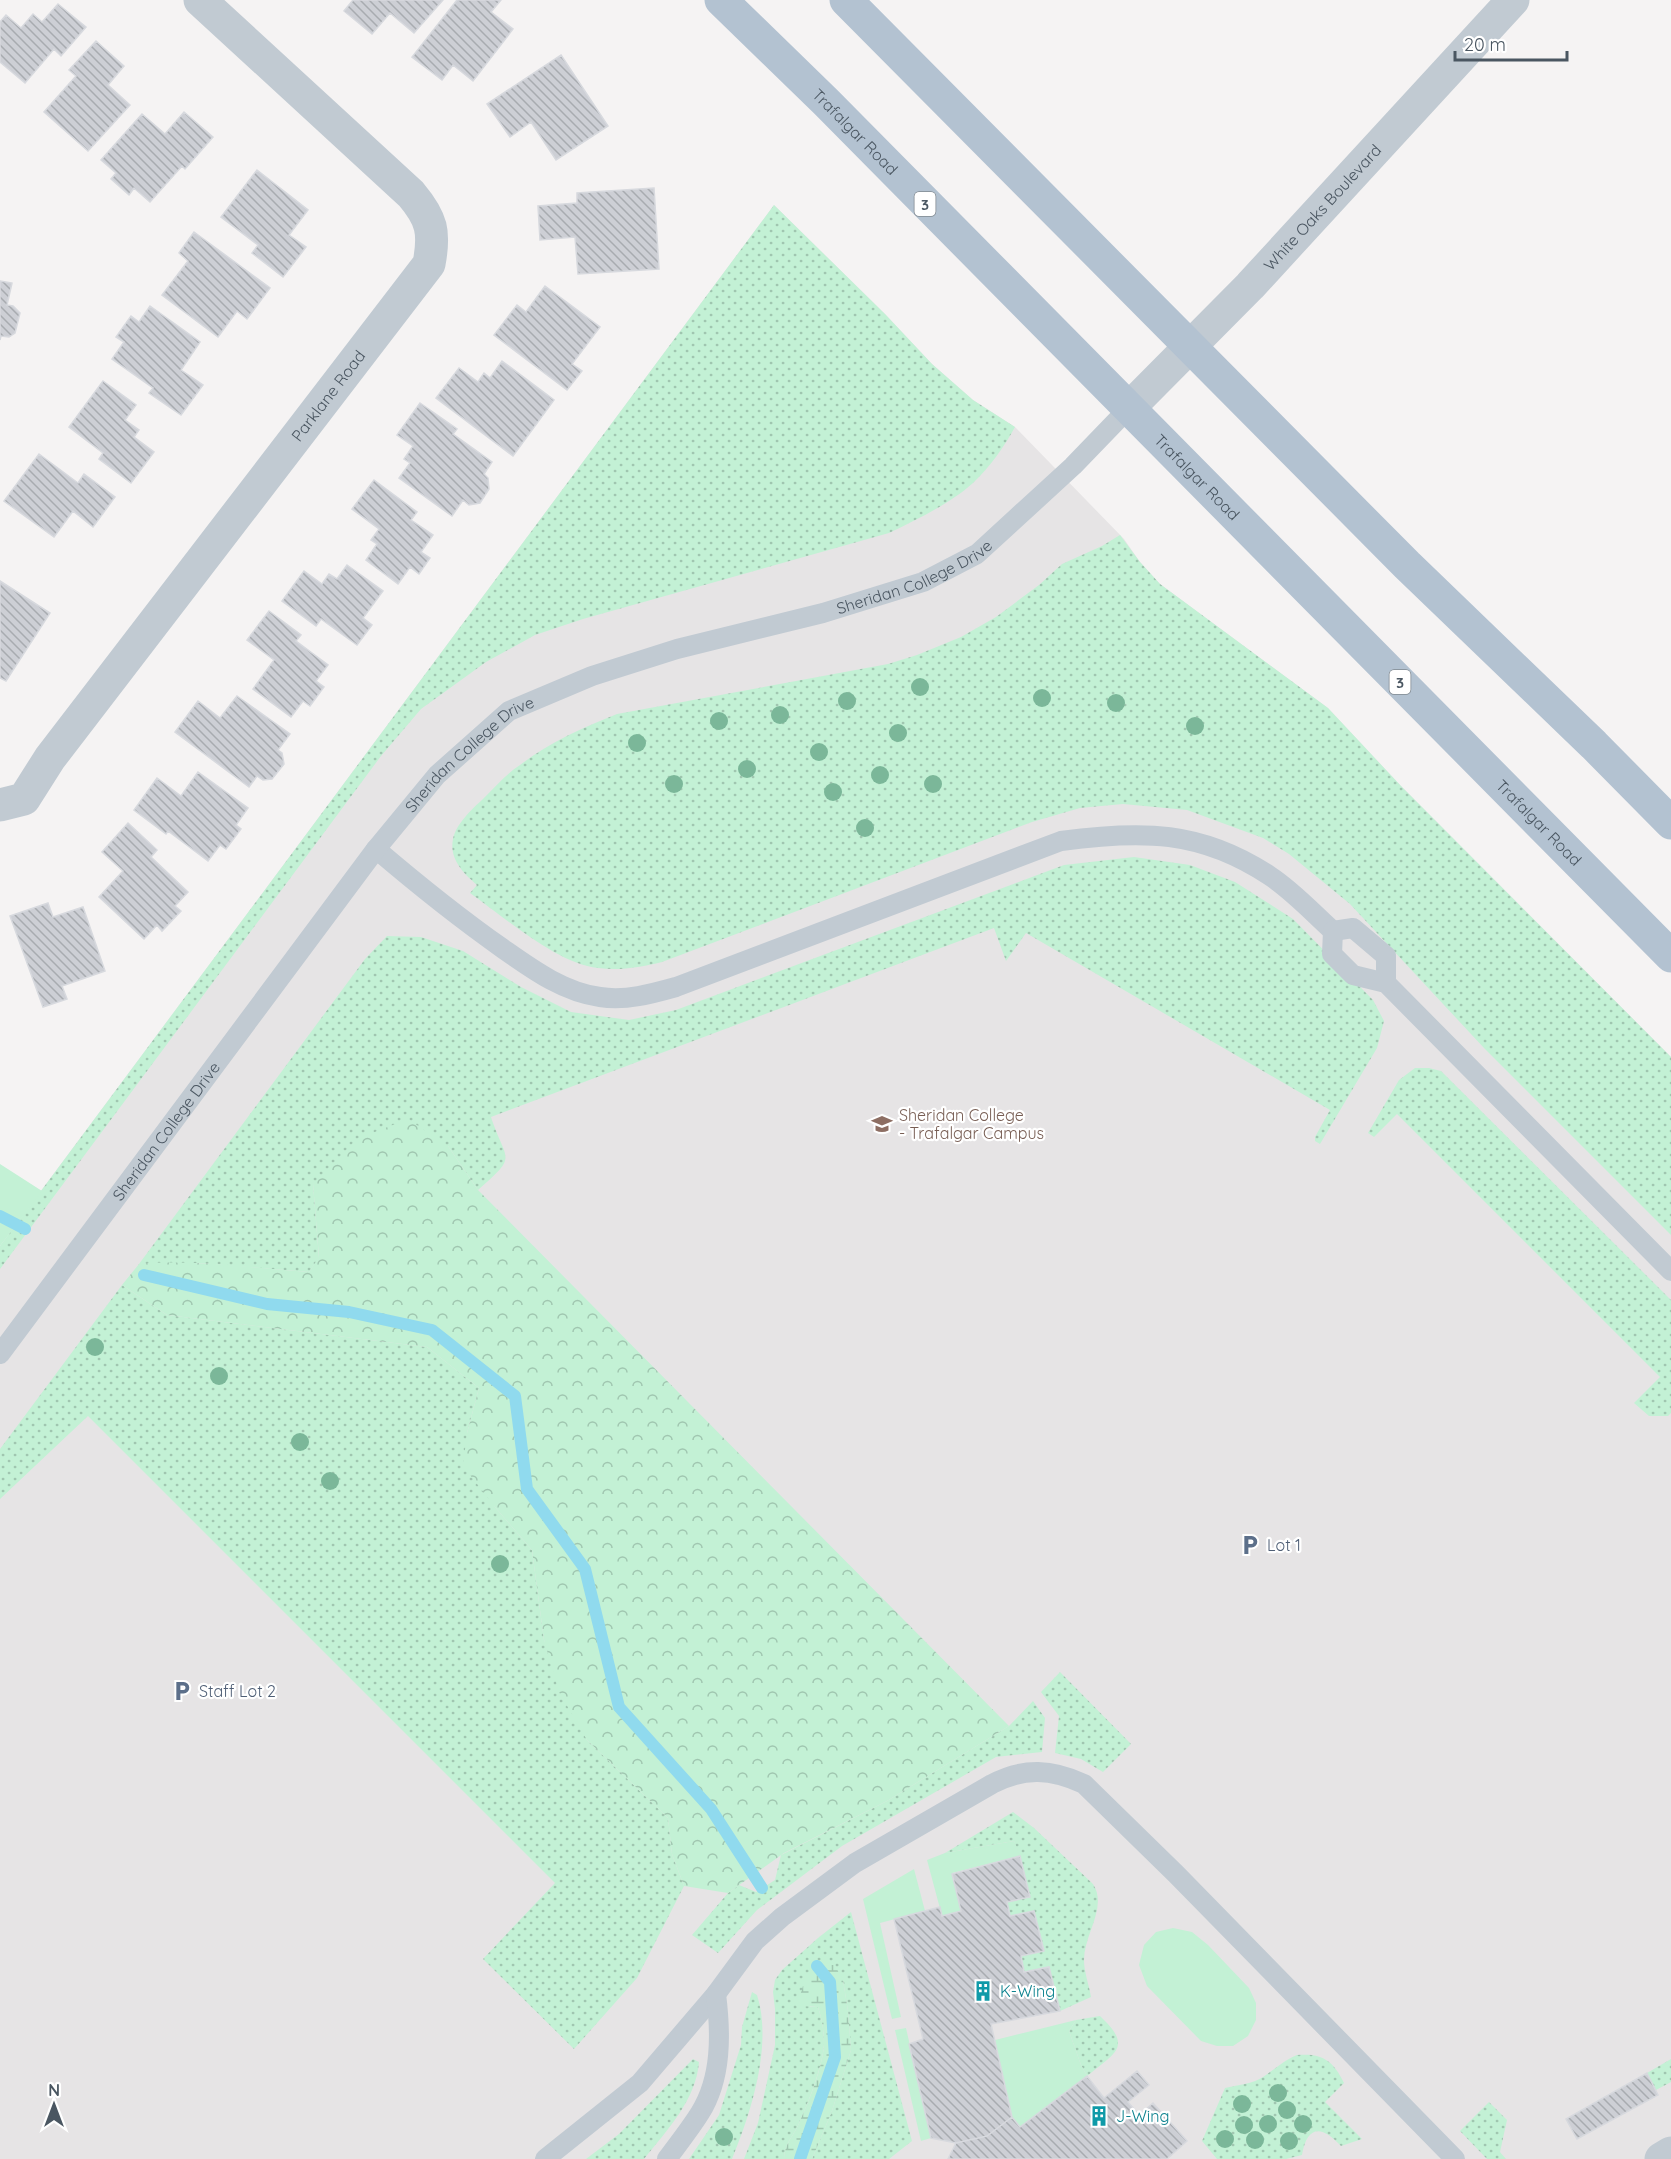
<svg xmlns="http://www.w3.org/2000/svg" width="1671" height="2159" font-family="Quicksand,sans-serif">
  <defs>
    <pattern id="grass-dots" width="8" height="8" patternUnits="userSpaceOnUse" patternTransform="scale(1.5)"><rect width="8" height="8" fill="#c3f1d5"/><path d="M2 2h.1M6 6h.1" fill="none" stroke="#a0c6b0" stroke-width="1.8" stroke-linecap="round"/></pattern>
    <pattern id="forest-crowns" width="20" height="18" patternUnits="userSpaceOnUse" patternTransform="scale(1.5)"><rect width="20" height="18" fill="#c3f1d5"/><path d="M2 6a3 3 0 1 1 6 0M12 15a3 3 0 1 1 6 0" fill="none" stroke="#a0c6b0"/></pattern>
    <pattern id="wetland-marsh" width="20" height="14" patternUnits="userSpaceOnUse" patternTransform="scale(1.5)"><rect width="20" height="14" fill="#c3f1d5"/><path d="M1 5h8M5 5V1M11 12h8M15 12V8" fill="none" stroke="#a0c6b0"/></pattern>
    <pattern id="building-back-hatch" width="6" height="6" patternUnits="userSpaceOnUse" patternTransform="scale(1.5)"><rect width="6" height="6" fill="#cdcfd5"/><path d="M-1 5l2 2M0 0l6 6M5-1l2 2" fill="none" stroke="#a8abb0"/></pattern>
  </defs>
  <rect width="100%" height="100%" fill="#f5f3f3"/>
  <path fill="#e6e4e5" d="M774,205l111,109 47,50 41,36 42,27 109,112 16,23 20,22 168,124 73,78 270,271v1102h-1671v-913z"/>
  <path fill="url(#grass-dots)" d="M774,205l111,109 47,50 41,36 42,27c-11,20 -25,40 -42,56 -22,20 -57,37 -84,50l-306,86 -48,16 -49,27 -65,47 -40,47 -381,513v-23z
    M1120,535l20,27 20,22 168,124 73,78 270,271v178l-187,-187 -134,-144 -61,-50 -26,-16 -76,-28 -64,-6 -43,4 -48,14 -370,140c-21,5 -42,9 -64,6 -41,-4 -94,-51 -128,-75l7,-8c-14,-12 -28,-26 -24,-46 3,-15 19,-30 30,-40 12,-12 23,-25 37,-34 30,-23 62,-37 97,-51l271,-50 29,-9 44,-18 35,-20 43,-32 23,-21 40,-18z
    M1134,857l56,8 45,17 58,37 80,81 11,21 -7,27 -57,96 -5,-3v-4l15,-27 -304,-177 -20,28 -12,-33 -503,189c15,46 28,37 -13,73l-30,-44 -135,38 6,74 -10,14 -110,-9 -60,1 226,-305 22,-23 34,1 42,14 58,36 50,25 58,8 47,-10 388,-145z
    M1415,1068h14l12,3 230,229v113l-3,3h-19l-15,-13 26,-26 -263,-263 -23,23 -6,-4 31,-53z
    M122,1285l45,30 260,32 52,41 -12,45 28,74 37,43 12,90 43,100 81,78 4,36 12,32 -47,92 -63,71 -91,-90 72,-76 -467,-467 -88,83v-50z
    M1060,1672l71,72 -28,28 -22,-13 -26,-6 4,-37 -18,-24z
    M1033,1701l12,17 -3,34 -46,5 -154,89 -85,64 -39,43 -26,-18 36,-42 11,-8 17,7 19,-12 6,-25 106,-54 122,-75z
    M1013,1812l21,16 59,56c15,23 -9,50 -9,76 0,12 5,25 7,37l-31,14 -11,-44 -25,5 -3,-16 23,-6 -10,-39 -24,5 -3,-14 23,-6 -16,-55 -69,12z
    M851,1912l61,229 -23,18h-77l20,-48 19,-61 -3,-39 -5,-31 -34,27h9c4,12 6,24 6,37 -1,21 -15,57 -24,77 -6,15 -15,21 -16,38h-40l14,-36 17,-78v-36l-2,-17 2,-12 7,-10 36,-32z
    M752,1992l5,3c16,49 -6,118 -25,164h-43l30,-44 22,-70 1,-18z
    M1100,2016c33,31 16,36 -13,60l-6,-11 -12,-34 7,-11z
    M1297,2055c25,-2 36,5 47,28l-19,19 37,37 -21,7c-19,-21 -34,-21 -39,9l-16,4h-69l-15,-18 23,-53c12,-3 28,-4 38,-11 12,-8 20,-16 34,-22z
    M693,2059l6,3c-3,38 -32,68 -55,97h-58l33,-25z
    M1671,2059v23l-15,8 -9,-17z
    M1489,2102l18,18 -7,32 6,7h-19l-27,-28z"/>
  <path fill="url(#forest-crowns)" d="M408,1119l40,27 30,44 531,536 -122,75 -103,52 -56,40 -44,-7 -12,-32 -4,-36 -81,-78 -28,-48 -15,-52 -12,-90 -37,-43 -32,-41 4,-33 12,-45 -52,-41 -260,-32 -45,-30 17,-21c57,-5 113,4 170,8l10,-15 -6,-73 44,-45z"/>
  <path fill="url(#wetland-marsh)" d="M824,1962l10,2 9,16 5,31 3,39 -19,61 -20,48h-28c1,-17 10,-23 16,-38 9,-20 23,-55 24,-77 0,-13 -2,-25 -6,-37l-18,-1 -2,-4 9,-29z"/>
  <path fill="#c3f1d5" d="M0,1164l42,27 -42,55z
    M1014,1841l6,15 -68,17 9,38 -19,5 -15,-56 18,-7z
    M914,1869l11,42 -45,12 21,94 -9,2 -29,-120z
    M1173,1928l19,4 16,13 41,43 7,15v17l-8,16 -15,10h-16l-16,-5 -54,-55 -8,-21 5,-20 12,-13z
    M1076,2020l-7,11 12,34 6,11 -67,51 -8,-10 -17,-77z
    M906,2028l25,110 -10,3 -26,-111z"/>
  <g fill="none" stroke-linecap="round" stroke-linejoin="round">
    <path stroke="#90daee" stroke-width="12" d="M0,1216l25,13
      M144,1275l123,29 82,8 83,18 83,66 12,93 58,80 34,138 92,102 51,79
      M800,2159l35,-102 -5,-75 -13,-16"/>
  </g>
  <path fill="url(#building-back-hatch)" stroke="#d7d9de" stroke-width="1.5" d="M353,0h90l-29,33 -24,-20 -18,21 -28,-23z
    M457,0h44l-10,12 22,17 -40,52 -20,-16 -11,15 -30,-23z
    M58,4l28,23 -25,29 -7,-7 -29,34 -25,-21v-40l6,-7 15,13 12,-14 9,8z
    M96,41l28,25 -16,19 22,20 -42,46 -44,-39 32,-36 -7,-6z
    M561,55l47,71 -52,34 -25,-38 -21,15 -23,-33z
    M184,112l29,25 -28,32 -3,-3 -32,36 -16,-14 -5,7 -18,-16 5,-6 -15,-13 41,-46 23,20z
    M257,170l51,40 -19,25 17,12 -23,30 -31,-24 6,-8 -37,-28z
    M654,188l5,81 -81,5 -3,-37 -35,3 -2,-34 39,-3v-10z
    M194,232l76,56 -23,31 -10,-8 -19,26 -56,-42 26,-34 -9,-8z
    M0,281l12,2 -5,22 6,1 7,7 -5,20 -6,4 -8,-1 -1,4z
    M545,286l55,41 -28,37 10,7 -15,19 -73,-55 23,-30 9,7z
    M150,306l50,36 -19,28 22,15 -22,30 -32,-22 4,-5 -41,-29 12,-17 -8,-5 15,-21 8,6z
    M502,361l52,39 -41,56 -77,-58 23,-30 19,14 6,-9 6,5z
    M103,381l33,24 -11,15 14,10 -5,7 20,15 -23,31 -32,-24 4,-6 -34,-26z
    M420,403l37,26 -4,5 39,28 -8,12 4,4 1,11 -9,14 -11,2 -6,-5 -11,16 -53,-38 11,-15 -6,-4 9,-13 -16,-11z
    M39,454l39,29 6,-9 31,23 -22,30 -20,-16 -19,26 -50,-36z
    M374,480l43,32 -6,8 22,15 -12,17 9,6 -11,16 -9,-7 -12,17 -32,-24 11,-16 -6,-4 8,-11 -27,-20z
    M347,565l36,26 -20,27 9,7 -15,20 -36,-26 -5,7 -34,-25 22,-30 18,13 7,-10 8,5z
    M0,581l50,32 -44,68 -6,-3z
    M269,611l32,24 -5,6 32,24 -12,16 8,6 -14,19 -7,-5 -12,16 -38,-28 21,-29 -27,-20z
    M237,696l53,38 -12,16 4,3 2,11 -12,15 -9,1 -6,-4 -8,11 -74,-55 23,-31 22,17z
    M198,772l50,36 -12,17 5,4 -15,20 -6,-4 -12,16 -40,-30 -2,3 -32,-24 23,-32 24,18z
    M128,823l29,27 -6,7 37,35 -13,14 6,5 -19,20 -5,-6 -13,14 -45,-42 24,-26 -21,-19z
    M48,903l5,14 30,-10 22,64 -43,15 5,13 -24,8 -33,-91z
    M1020,1856l10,41 -23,5 3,14 24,-5 10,40 -23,5 3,16 25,-5 11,44 -69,13 21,93 -25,19 -31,7 -25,-5 -22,-94 14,-5 -29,-120 46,-12 2,9 19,-5 -9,-37z
    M1137,2071l12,14 -21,17 11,13 14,-12 34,38 -20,18h-219l8,-16 31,-7 25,-19 8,10 67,-51 17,22z
    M1647,2073l11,22 -81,44 -11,-20z"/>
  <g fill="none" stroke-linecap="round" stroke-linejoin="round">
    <g stroke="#c1cad2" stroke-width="20">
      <path d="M376,849c41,35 82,68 126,99 30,21 61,44 98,49 26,4 51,-3 76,-10l385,-146c80,-11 140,-11 209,35 23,15 43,37 63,55"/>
      <path d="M1333,931l-1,23 21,21 33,8 285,288"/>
      <path d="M1333,931l20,-3 33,28v27"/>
      <path id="s1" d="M0,1354l376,-505 61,-74 72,-64 83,-35 85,-27 146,-36 100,-31 54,-28 96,-88 55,-57"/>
      <path d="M545,2159l95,-76 76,-89 39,-53 27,-24 73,-54 137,-79c32,-17 60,-15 92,0l92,90 279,285"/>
      <path d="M667,2159c11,-15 23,-30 33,-46 22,-35 21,-80 16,-119"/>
    </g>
    <g stroke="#c1cad2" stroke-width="33">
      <path id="s2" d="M1128,409l122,-123 263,-286"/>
      <path id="s3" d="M0,805l24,-6 26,-41 379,-494c6,-32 3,-45 -18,-70l-211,-194"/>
      <path d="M1661,2159l10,-6"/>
    </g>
    <g stroke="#b3c2d1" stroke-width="33">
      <path id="s4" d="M721,0l105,102 845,854"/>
      <path d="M846,0l561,565 187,180 77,78"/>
    </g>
  </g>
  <g fill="#7bb799">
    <circle cx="920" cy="687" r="9"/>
    <circle cx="1042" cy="698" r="9"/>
    <circle cx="847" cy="701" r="9"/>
    <circle cx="1116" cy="703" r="9"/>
    <circle cx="780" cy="715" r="9"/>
    <circle cx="719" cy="721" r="9"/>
    <circle cx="1195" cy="726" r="9"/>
    <circle cx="898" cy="733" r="9"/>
    <circle cx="637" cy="743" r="9"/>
    <circle cx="819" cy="752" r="9"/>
    <circle cx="747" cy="769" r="9"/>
    <circle cx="880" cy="775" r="9"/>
    <circle cx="674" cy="784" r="9"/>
    <circle cx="933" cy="784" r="9"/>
    <circle cx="833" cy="792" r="9"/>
    <circle cx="865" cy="828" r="9"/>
    <circle cx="95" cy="1347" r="9"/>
    <circle cx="219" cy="1376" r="9"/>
    <circle cx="300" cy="1442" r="9"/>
    <circle cx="330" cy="1481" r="9"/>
    <circle cx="500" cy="1564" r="9"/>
    <circle cx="1278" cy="2093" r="9"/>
    <circle cx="1242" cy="2104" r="9"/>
    <circle cx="1287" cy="2110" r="9"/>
    <circle cx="1268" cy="2124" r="9"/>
    <circle cx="1303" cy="2124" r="9"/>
    <circle cx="1244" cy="2125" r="9"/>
    <circle cx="724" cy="2137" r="9"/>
    <circle cx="1225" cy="2139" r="9"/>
    <circle cx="1255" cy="2140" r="9"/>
    <circle cx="1289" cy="2141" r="9"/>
  </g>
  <defs>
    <g id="university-bare" transform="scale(1.62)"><path d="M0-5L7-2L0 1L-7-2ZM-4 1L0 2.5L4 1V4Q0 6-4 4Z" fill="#8d6e63" stroke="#fff" stroke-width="2.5" paint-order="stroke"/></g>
    <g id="parking-bare" transform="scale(1.62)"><path d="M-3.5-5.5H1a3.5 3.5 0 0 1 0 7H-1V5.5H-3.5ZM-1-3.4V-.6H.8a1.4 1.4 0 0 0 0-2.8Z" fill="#5c6f8a" stroke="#fff" stroke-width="2.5" paint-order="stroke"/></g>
    <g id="building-bare" transform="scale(1.62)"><path d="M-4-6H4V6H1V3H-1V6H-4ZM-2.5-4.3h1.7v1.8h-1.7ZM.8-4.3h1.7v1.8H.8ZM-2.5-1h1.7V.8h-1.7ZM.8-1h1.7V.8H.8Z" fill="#0f9aa8" stroke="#fff" stroke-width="2.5" paint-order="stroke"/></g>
  </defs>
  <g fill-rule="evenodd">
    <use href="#university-bare" x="882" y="1124"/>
    <use href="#parking-bare" x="1250" y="1545"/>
    <use href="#parking-bare" x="182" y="1691"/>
    <use href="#building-bare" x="983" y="1991"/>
    <use href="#building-bare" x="1099" y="2116"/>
  </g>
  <g text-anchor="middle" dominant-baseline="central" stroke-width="4.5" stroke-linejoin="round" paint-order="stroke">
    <g fill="#fff" stroke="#808990" stroke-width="1.5">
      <rect x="914.5" y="192" width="21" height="24" rx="4.5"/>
      <rect x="1389.5" y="670" width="21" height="24" rx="4.5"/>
    </g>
    <g font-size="15" font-weight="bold" fill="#4a5661">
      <text x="925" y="204">3</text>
      <text x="1400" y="682">3</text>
    </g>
    <g font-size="16" fill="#4a5661" stroke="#fff">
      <text stroke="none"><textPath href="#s4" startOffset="188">Trafalgar Road</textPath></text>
      <text stroke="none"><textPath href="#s2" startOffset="280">White Oaks Boulevard</textPath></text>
      <text stroke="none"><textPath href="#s3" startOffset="530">Parklane Road</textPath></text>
      <text stroke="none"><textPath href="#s4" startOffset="674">Trafalgar Road</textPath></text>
      <text stroke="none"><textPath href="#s1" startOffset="1250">Sheridan College Drive</textPath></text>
      <text stroke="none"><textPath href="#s1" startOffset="764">Sheridan College Drive</textPath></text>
      <text stroke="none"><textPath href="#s4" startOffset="1160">Trafalgar Road</textPath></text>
      <text stroke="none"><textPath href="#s1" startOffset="278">Sheridan College Drive</textPath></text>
    </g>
    <g font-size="16" fill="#785e54" stroke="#fff" text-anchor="start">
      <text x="899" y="1115">Sheridan College<tspan x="899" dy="18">- Trafalgar Campus</tspan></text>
    </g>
    <g font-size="16" fill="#4e5e75" stroke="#fff" text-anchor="start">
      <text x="1267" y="1545">Lot 1</text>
      <text x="199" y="1691">Staff Lot 2</text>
    </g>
    <g font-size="16" fill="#0d838f" stroke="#fff" text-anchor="start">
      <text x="1000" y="1991">K-Wing</text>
      <text x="1116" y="2116">J-Wing</text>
    </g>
  </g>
  <g transform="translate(54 2105)" stroke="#ffffff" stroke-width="4.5" paint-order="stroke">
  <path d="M0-4.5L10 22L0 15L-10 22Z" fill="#4a5661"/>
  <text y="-9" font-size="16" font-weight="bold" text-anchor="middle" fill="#4a5661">N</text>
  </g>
  <path d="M1455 51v9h112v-9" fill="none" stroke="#4a5661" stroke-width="3"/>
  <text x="1464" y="51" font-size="18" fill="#4a5661" stroke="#ffffff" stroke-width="4.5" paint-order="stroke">20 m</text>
</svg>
